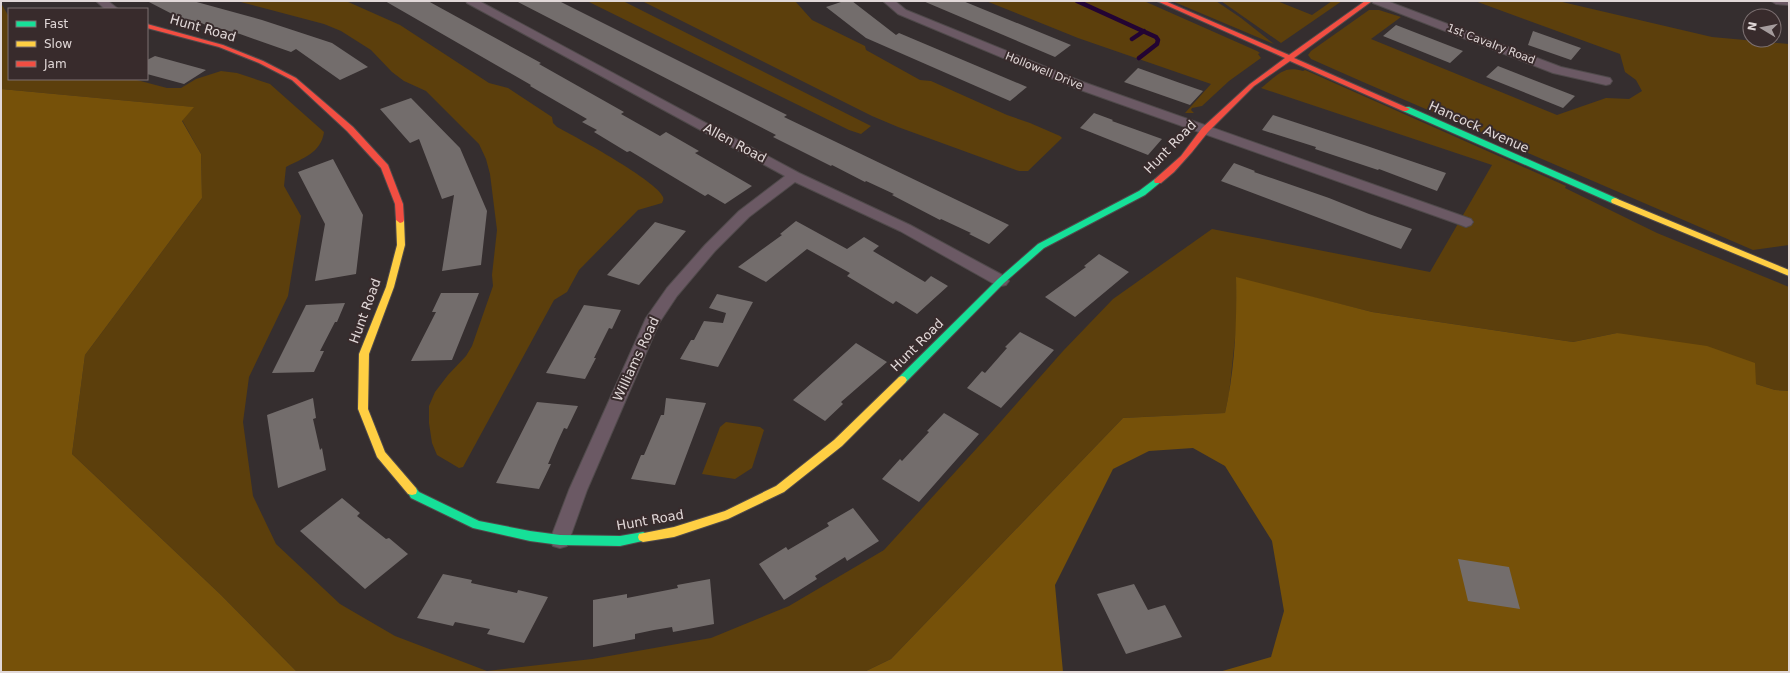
<svg xmlns="http://www.w3.org/2000/svg" width="1790" height="673" font-family="'DejaVu Sans',sans-serif">
  <rect width="100%" height="100%" fill="#352e2f"/>
  <path fill="#5c3f0c" d="M237,1h109l54,24 89,58 19,5 44,29 1,6 4,4c19,10 100,54 106,70 1,3 0,3 -1,6l-24,7 -59,60 -12,22 -13,8 -91,167 -4,1 -22,-13 -5,-12 -3,-20v-17l6,-14 13,-17 18,-19 6,-10 21,-60 -1,-11 5,-45 -7,-56 -4,-15 -7,-15 -53,-53 -22,-10 -12,-9 -21,-22 -30,-19 -17,-7z
    M587,1h36l248,125 -10,8 -12,-4z
    M642,1h153l17,19 53,26 1,4 54,30 11,1 76,34 23,8 30,13 2,2 -34,33h-9l-121,-44 -26,-11z
    M986,1h158l113,50 3,2 -2,1 3,4 -32,23 -27,25 -10,2 -1,2 3,3h-9l26,-29 -133,-46z
    M1172,1h44l25,17 33,26z
    M1221,1h56l35,14 20,-14h10l-61,42z
    M1475,1h83l154,36 77,7v201l-36,5 -390,-168 -52,-23 -3,-4 3,-4 58,-41h10l22,7 -30,22 186,76 49,-17 23,1 13,-8 -6,-11 -11,-8 -5,-18z
    M1,3l8,14v62h124l34,9h14l15,-9 25,-8 16,2 33,11 54,48c-3,21 -21,26 -38,35l-2,19 17,30 -13,80 -39,81 -6,45 10,74 23,48 64,60 55,32 92,35 105,-12 119,-21 78,-32 95,-56 104,-114 75,-85 50,-52 99,-70 218,43 62,-107 -231,-77c16,-12 22,-23 42,-17l2,-1 261,116 -1,2 92,45 132,54v104l-14,-1 -19,-6 -139,-51 -44,9 -201,-30 -136,-34 1,42 -8,74 -4,19 -102,5 -232,241 -27,13h-567l-76,-77 -149,-141 13,-99 117,-157 -1,-44 -19,-34 11,-13 -192,-18z
    M726,422l34,5 4,3 -12,38 -17,11 -33,-5 18,-47z"/>
  <path fill="#765109" d="M1,89l193,18 -12,14 19,33 1,44 -117,157 -13,99 149,141 76,77h-296z
    M1236,277l136,35 201,30 44,-9 90,13 48,17 1,21 19,6 14,1v281h-570l52,-15 13,-46 -12,-70 -47,-75 -32,-18 -44,3 -36,18 -58,116 8,87h-199l27,-13 232,-241 102,-5c10,-44 12,-90 11,-136z"/>
  <g fill="none" stroke-linecap="round" stroke-linejoin="round">
    <path stroke="#230433" stroke-width="4.5" d="M1077,1l79,36 2,3 -1,4 -18,14
      M1132,39l12,-8"/>
  </g>
  <path fill="#736d6c" d="M147,1h46l69,19 70,23 36,24 -28,13 -44,-31 -5,3 -51,-18 -62,-17z
    M385,1h43l113,62 -2,1 85,48 -3,2 39,22 6,-4 33,19 -4,2 57,33 -27,18 -17,-10 -3,2 -75,-45 -3,1 -33,-20 3,-2 -15,-8 5,-3 -57,-33 1,-1z
    M516,1h43l228,114 -3,2 225,108 -20,19 -20,-10 2,-1 -30,-14 -1,1 -48,-25 2,-1 -28,-13 -1,1 -33,-17 -1,1 -58,-29 3,-2z
    M844,1h8l44,34 3,-2 128,54 -17,14 -144,-63 -40,-31z
    M923,1h40l108,44 -16,12z
    M1396,25l67,26 -13,12 -67,-27z
    M1533,31l48,17 -10,12 -43,-15z
    M155,56l51,14 -22,14 -37,-10v-14z
    M1498,66l77,30 -12,12 -77,-31z
    M1138,68l42,15 23,8 -13,14 -66,-23z
    M411,98l49,50 27,63 -6,54 -39,6 12,-76 -12,4 -23,-60 -9,4 -30,-34z
    M1094,113l19,7 -1,1 50,18 -14,16 -68,-27z
    M1273,115l94,31 79,27 -9,18 -58,-22 -1,1 -63,-21 1,-2 -54,-17z
    M333,159l30,56 -7,59 -41,7 10,-57 -27,-52z
    M1234,163l21,8 -1,1 75,26 40,16 43,15 -11,20 -180,-68z
    M796,221l51,28 17,-12 15,9 -6,5 52,31 6,-6 17,10 -31,28 -21,-13 -3,3 -46,-28 3,-3 -43,-24 -41,33 -28,-15 44,-32 -2,-1z
    M655,222l31,9 -47,54 -32,-10z
    M1099,254l30,18 -54,45 -30,-20 41,-30 -2,-1z
    M441,293h38l-27,67 -41,1 25,-49h-4z
    M717,294l36,8 -35,65 -38,-8 11,-19h3l10,-19 19,2 3,-10 -17,-5z
    M345,303l-8,19h-2l-15,29h4l-10,21 -42,1 34,-68z
    M584,305l37,5 -9,19 -3,-1 -15,30h2l-11,21 -39,-6z
    M1020,332l34,18 -53,58 -34,-20 15,-17 3,2 22,-25 -2,-1z
    M856,343l31,19 -46,40 2,2 -18,17 -32,-21z
    M313,398l3,20 -3,1 7,31 2,-2 4,22 -48,18 -11,-73z
    M666,398l40,5 -31,82 -44,-6 10,-24h3l17,-40h3z
    M537,402l41,4 -11,23 -3,-1 -6,13 -10,23h3l-12,25 -43,-6z
    M944,413l35,21 -60,68 -37,-23 18,-20 2,2 13,-14 14,-15 -2,-1z
    M342,498l18,15 -3,3 29,23 3,-1 19,16 -43,35 -65,-58z
    M853,508l26,33 -32,20 -2,-4 -30,19 2,3 -33,21 -25,-36 27,-17 2,3 41,-24 -2,-3z
    M1458,559l51,8 11,42 -52,-8z
    M443,574l29,6 -1,3 46,10 1,-3 30,7 -24,46 -37,-9 3,-5 -35,-7 -2,4 -36,-8z
    M710,579l4,45 -41,8 -1,-5 -18,3 -19,4v5l-42,8v-47l34,-6v4l51,-10 -1,-3z
    M1134,584l14,26 17,-5 17,32 -56,17 -29,-60z"/>
  <g fill="none" stroke-linecap="round" stroke-linejoin="round">
    <g stroke="#504a4b" stroke-width="2">
      <path id="street" d="M96,1h12l10,8h-13z
        M466,1h13l320,172 111,52 96,52 3,4 -3,4 -5,1 -5,-1 -96,-54 -105,-49 -46,35 -34,34 -38,45 -18,27 -72,167 -20,56 -7,2 -7,-2 -3,-6 19,-50 77,-172 21,-30 38,-43 34,-34 46,-35 -318,-173z
        M883,1h12l11,9 177,72 388,137 2,3 -2,3 -5,2 -5,-2 -386,-137 -177,-74z
        M1372,1h15l174,66 49,11 2,3 -2,3 -4,1 -53,-12 -180,-70z
        M1771,1h18v4l-13,-1z"/>
    </g>
    <g stroke="#504a4b" stroke-width="2">
      <path id="fast" d="M1403,107h6l209,92 1,2 -1,2h-6l-209,-92z
        M1155,179h6l1,2 -17,14 -101,53 -40,35 -99,100h-6l-2,-3 2,-3 99,-98 40,-35 101,-53z
        M412,487l4,1 3,4 60,29 51,10 30,4 60,1 23,-4 4,2 1,3 -1,3 -27,6 -60,-1 -30,-4 -57,-13 -62,-30 -4,-7 1,-3z"/>
    </g>
    <g stroke="#504a4b" stroke-width="2">
      <path id="slow" d="M1615,198l174,72v6l-177,-73 -1,-2 1,-2z
        M400,217l4,3 1,25 -11,42 -25,67 -1,55 17,43 31,36 1,3 -1,3 -4,1 -4,-1 -31,-37 -19,-48 1,-55 27,-67 11,-42 -1,-25z
        M902,376l3,1 2,3 -2,3 -63,63 -58,46 -56,27 -54,18 -31,5 -4,-2 -1,-3 1,-3 35,-7 51,-16 51,-25 58,-46 65,-63z"/>
    </g>
    <g stroke="#504a4b" stroke-width="2">
      <path id="jam" d="M1157,1h8l124,54 76,-54h7l-78,57 116,51 -4,2h-3l-113,-50 -36,25 -46,46 -16,20 -18,20 -13,11h-6l-1,-2 1,-2 26,-23 21,-28 48,-44 35,-26z
        M147,24l76,21 40,16 33,17 57,49 35,38 15,39 1,16 -1,2 -3,1 -4,-3 -1,-16 -14,-36 -34,-37 -55,-51 -33,-17 -40,-16 -72,-19z"/>
    </g>
    <use href="#street" fill="#6b5964" fill-rule="evenodd"/>
    <use href="#fast" fill="#16e098" fill-rule="evenodd"/>
    <use href="#slow" fill="#ffcf43" fill-rule="evenodd"/>
    <use href="#jam" fill="#f24e42" fill-rule="evenodd"/>
  </g>
  <g text-anchor="middle" dominant-baseline="central" stroke-width="4" stroke-linejoin="round" paint-order="stroke">
    <g font-size="11" fill="#e1d8d8" stroke="#382b2c">
      <text transform="translate(1491 44) rotate(21)">1st Cavalry Road</text>
      <text transform="translate(1044 71) rotate(22)">Hollowell Drive</text>
    </g>
    <g font-size="13" fill="#e1d8d8" stroke="#382b2c">
      <text transform="translate(203 28) rotate(16)">Hunt Road</text>
      <text transform="translate(1479 127) rotate(24)">Hancock Avenue</text>
      <text transform="translate(735 143) rotate(28)">Allen Road</text>
      <text transform="translate(1170 147) rotate(-46)">Hunt Road</text>
      <text transform="translate(365 311) rotate(-70)">Hunt Road</text>
      <text transform="translate(917 345) rotate(-45)">Hunt Road</text>
      <text transform="translate(636 359) rotate(-65)">Williams Road</text>
      <text transform="translate(650 520) rotate(-10)">Hunt Road</text>
    </g>
  </g>
  <rect width="1790" height="673" fill="none" stroke="#e1d8d8" stroke-width="4"/>
  <rect x="8" y="8" width="140" height="72" fill="#382b2c" stroke="#7c7071"/>
  <rect x="16" y="21" width="20" height="6" fill="#16e098" stroke="#7c7071"/>
  <text x="44" y="28" font-size="12" fill="#e1d8d8">Fast</text>
  <rect x="16" y="41" width="20" height="6" fill="#ffcf43" stroke="#7c7071"/>
  <text x="44" y="48" font-size="12" fill="#e1d8d8">Slow</text>
  <rect x="16" y="61" width="20" height="6" fill="#f24e42" stroke="#7c7071"/>
  <text x="44" y="68" font-size="12" fill="#e1d8d8">Jam</text>
  <g transform="translate(1762 28) rotate(280)"><circle r="19" fill="#382b2c" stroke="#7c7071"/>
  <path d="M0-3L7 15L0 10L-7 15Z" fill="#a59c9d"/>
  <text y="-6" font-size="11" font-weight="bold" text-anchor="middle" fill="#e1d8d8">N</text>
  </g>
</svg>
